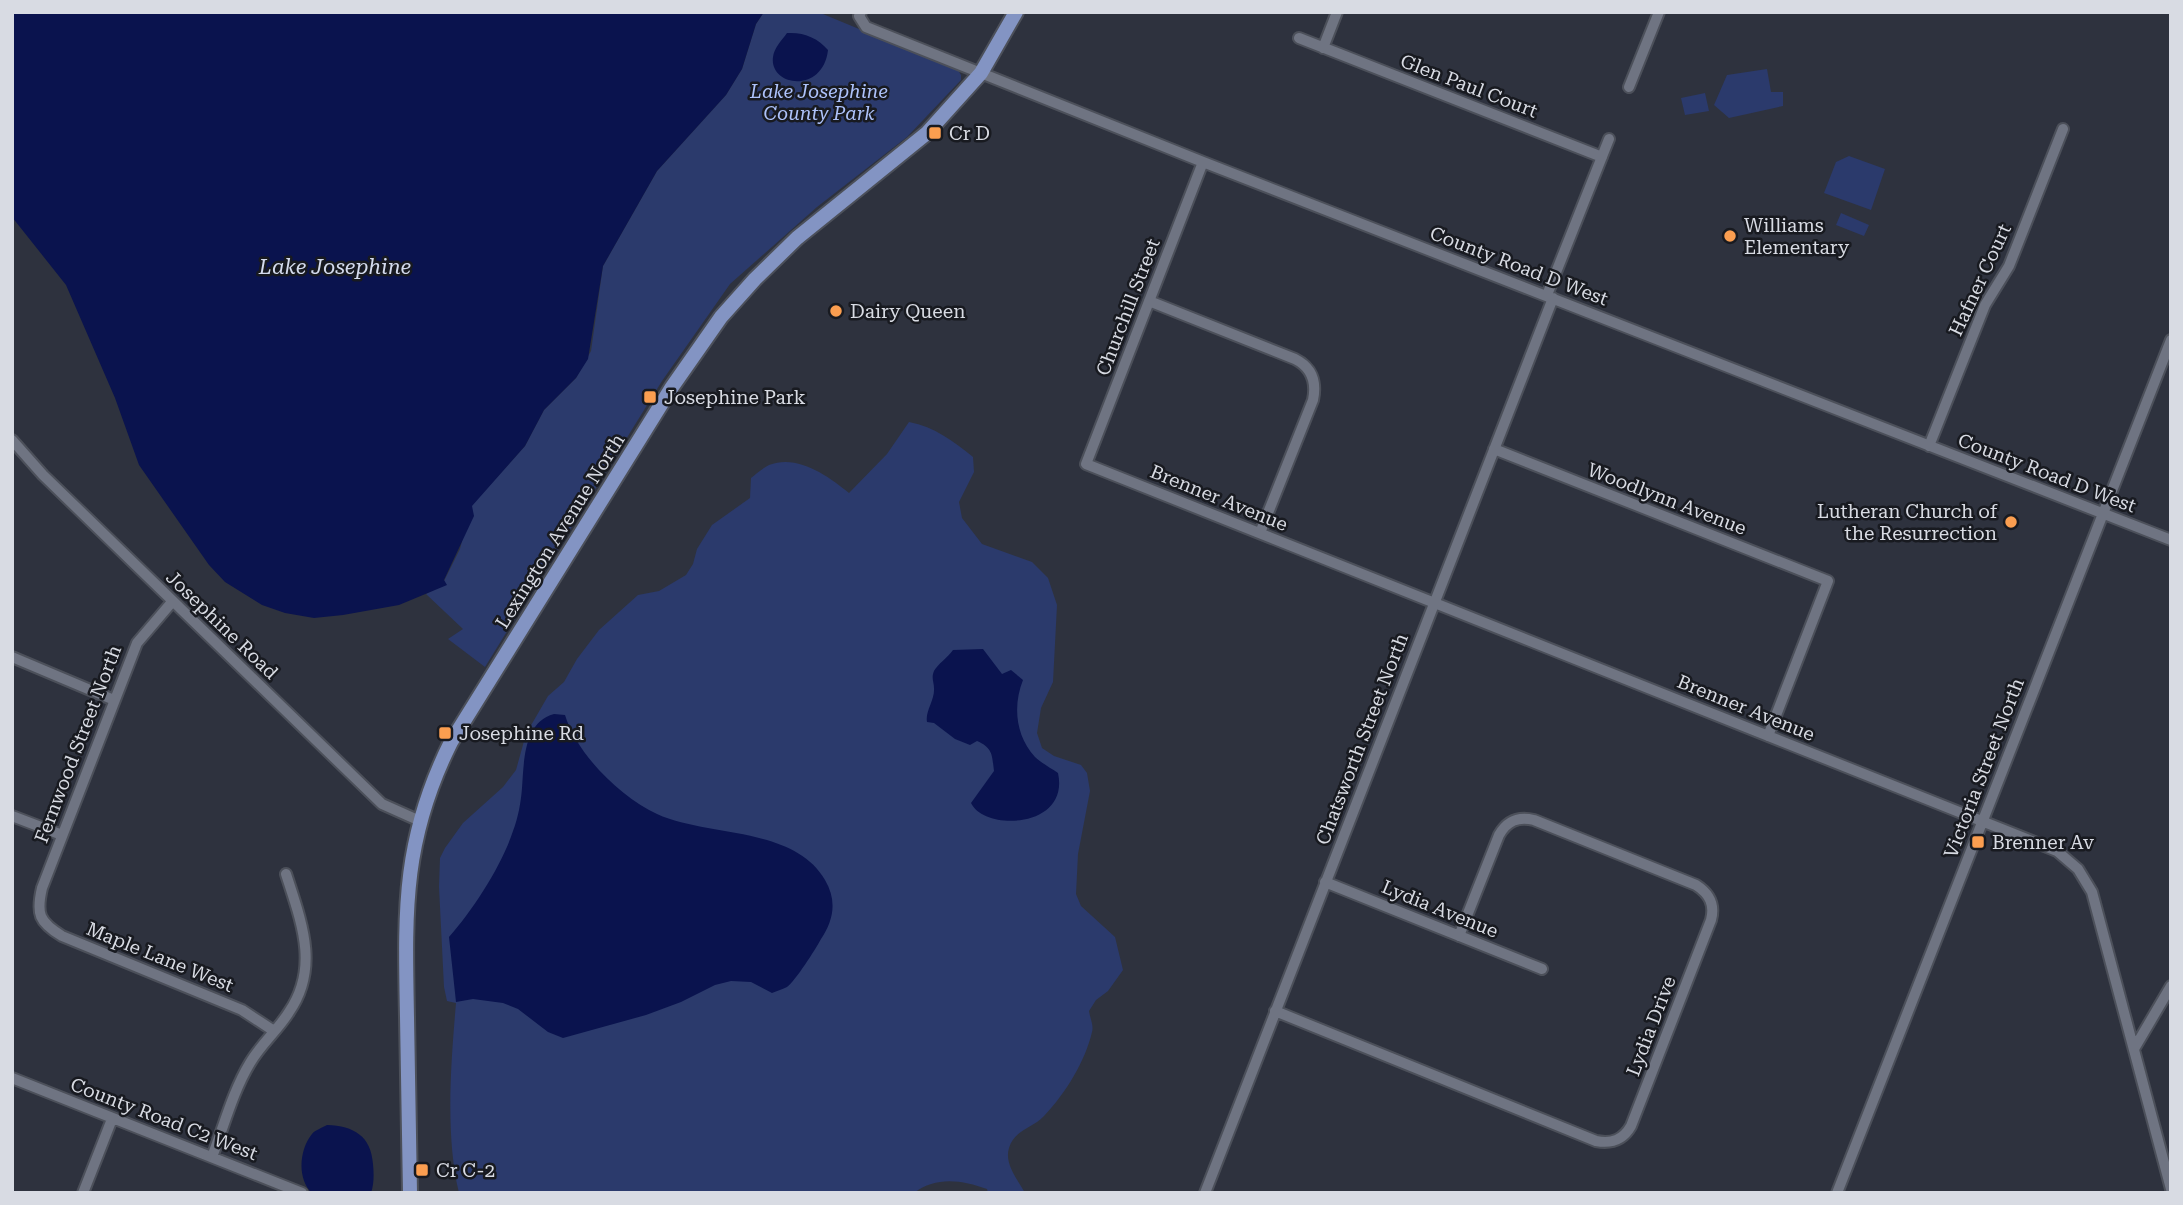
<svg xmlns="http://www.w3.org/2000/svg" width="2183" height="1205" font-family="'Roboto Serif',serif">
  <rect width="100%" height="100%" fill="#2e323e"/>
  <path fill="#2b3a6c" d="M764,12h54l140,58 3,5v5l-54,57 -90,70 -87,77 -68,97 -177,286 -37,-28 15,-10 -37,-35 13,-7 5,-6 16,-32 11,-43 54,-60 19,-36 32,-32 15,-27 12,-85 54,-95 69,-76 16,-26 14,-45z
    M1767,69l4,23h12v14l-54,12 -15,-13 13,-30z
    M1705,93l4,18 -24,4 -4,-17z
    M1849,156l36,13 -14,41 -47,-17 12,-31z
    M1841,213l28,12 -5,11 -28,-11z
    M909,422c26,5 44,19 64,35l1,15 -15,30 3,16 20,26 50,18 16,16 9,27 -4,77 -12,26 -4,25 5,15 12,8 27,9 6,8 3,18 -12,63 -2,40 5,12 34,31 8,33 -15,21 -12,9 -7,11c1,7 5,15 3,21 -7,30 -27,62 -48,84 -11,12 -30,14 -35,32 -5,16 9,32 16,45h-37l-1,-4c-25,-9 -51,-13 -73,4h-455c-14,-58 -8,-131 -3,-190l-9,-2 -3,-14 -5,-100 1,-29 5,-10 18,-25 40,-36 13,-17 10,-36 22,-38 16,-14 13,-23 22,-29 39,-35 21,-4 27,-16 7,-11 4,-15 15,-24 38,-27 1,-20c5,-4 12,-10 18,-13 29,-11 59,11 80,28l38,-39z"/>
  <path fill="#0a134e" d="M12,12h752l-8,12 -14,45 -16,26 -69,76 -54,95 -15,93 -12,19 -32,32 -19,36 -53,60 2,10 -30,64 3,5 -48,20 -56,10 -29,3 -29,-5 -23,-8 -37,-23 -16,-17 -70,-100 -24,-67 -49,-113 -54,-68z
    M787,33c17,-1 31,5 41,17 -5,44 -59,37 -55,7 1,-9 9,-17 14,-24z
    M983,649l19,25 9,-4 12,10c-10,25 -8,55 12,77 6,6 16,11 23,16 12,55 -73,59 -87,30l23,-32c-2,-16 -1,-23 -17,-30l-7,4 -15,-6 -21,-16 -7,-1c-2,-11 8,-22 7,-34 0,-6 -3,-10 0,-17 3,-6 14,-14 19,-21z
    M554,714l11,1c11,38 55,82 92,99 50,23 137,12 168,66 12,20 9,40 -4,59 -6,11 -25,41 -34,48 -4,2 -10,4 -15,6l-21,-11 -20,-1 -16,4 -34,17 -35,13 -83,23 -15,-6 -30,-23 -15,-6 -30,-4 -17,3 -7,-65c24,-27 53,-72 64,-106 5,-13 8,-29 9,-43 2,-25 1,-66 32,-74z
    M327,1125c27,1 44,11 46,39 1,10 1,20 -2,29h-59c-15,-14 -13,-43 0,-59 3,-4 10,-6 15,-9z"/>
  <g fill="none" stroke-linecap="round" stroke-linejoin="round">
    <g stroke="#4c505a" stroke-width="14">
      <path id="minor" d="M861,12l-2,4 7,11 337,135 968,378
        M1299,38l303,119
        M1323,48l14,-36
        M1629,87l30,-75
        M1203,162l-117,302 971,387 21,18 14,23 79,297
        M1547,295l62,-156
        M1149,301l146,58c16,8 22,22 18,41l-53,133
        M12,440l31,35 339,329 38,17
        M1929,446l56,-141 24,-39 54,-137
        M1494,449l334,132 -60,155
        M172,602l-35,41 -95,245c-6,26 -3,34 20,48l180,74 32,21
        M12,657l102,43
        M12,816l50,19
        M1325,882l217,87
        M1275,1011l321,130c16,3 27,-1 35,-15l80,-206c4,-15 -1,-26 -15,-35l-162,-65c-16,-4 -27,1 -35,15l-40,101
        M2134,1049l37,-63
        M12,1078l290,115
        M212,1157c12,-31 21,-66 38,-94 11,-19 28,-33 39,-51 31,-45 12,-91 -3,-138
        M83,1193l29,-74
        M1205,1193l348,-895
        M1837,1193l334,-853"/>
    </g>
    <g stroke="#4c505a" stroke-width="18">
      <path id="major" d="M410,1193c-1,-59 -2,-117 -3,-176 -2,-105 -5,-177 44,-275l221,-355 49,-70 34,-38 42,-41 130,-105 54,-60 35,-61"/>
    </g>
    <use href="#minor" stroke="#6f7482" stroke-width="10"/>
    <use href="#major" stroke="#8394c3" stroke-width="14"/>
  </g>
  <g fill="#fb9e50" stroke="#181a20" stroke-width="2.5">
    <rect x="928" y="126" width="14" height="14" rx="3.5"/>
    <circle cx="1730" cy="236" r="7"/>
    <circle cx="836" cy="311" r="7"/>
    <rect x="643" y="390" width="14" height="14" rx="3.5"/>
    <circle cx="2011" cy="522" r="7"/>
    <rect x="438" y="726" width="14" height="14" rx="3.5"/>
    <rect x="1971" y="835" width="14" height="14" rx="3.5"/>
    <rect x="415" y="1163" width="14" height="14" rx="3.5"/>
  </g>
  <g text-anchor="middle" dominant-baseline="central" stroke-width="5" stroke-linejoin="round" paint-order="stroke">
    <g font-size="19" fill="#d8dbe3" stroke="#181a20">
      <text transform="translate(1469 86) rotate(21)">Glen Paul Court</text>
      <text transform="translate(1519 266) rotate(21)">County Road D West</text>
      <text transform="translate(1980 280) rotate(-65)">Hafner Court</text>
      <text transform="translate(1128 307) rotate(-69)">Churchill Street</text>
      <text transform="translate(2047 473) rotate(21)">County Road D West</text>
      <text transform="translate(1219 498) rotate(22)">Brenner Avenue</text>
      <text transform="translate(1667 499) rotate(21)">Woodlynn Avenue</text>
      <text transform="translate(560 531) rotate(-58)">Lexington Avenue North</text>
      <text transform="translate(222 625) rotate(44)">Josephine Road</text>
      <text transform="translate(1746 708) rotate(22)">Brenner Avenue</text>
      <text transform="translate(1362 739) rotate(-69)">Chatsworth Street North</text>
      <text transform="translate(78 744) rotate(-69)">Fernwood Street North</text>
      <text transform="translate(1984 768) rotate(-69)">Victoria Street North</text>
      <text transform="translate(1440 909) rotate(22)">Lydia Avenue</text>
      <text transform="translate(160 957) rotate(22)">Maple Lane West</text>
      <text transform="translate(1651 1026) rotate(-69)">Lydia Drive</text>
      <text transform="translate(164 1119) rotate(21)">County Road C2 West</text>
    </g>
    <g font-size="19" font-style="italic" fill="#adc2fa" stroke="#181a20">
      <text x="819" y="91">Lake Josephine<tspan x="819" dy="22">County Park</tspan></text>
    </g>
    <g font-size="19" fill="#d8dbe3" stroke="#181a20" text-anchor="start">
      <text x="949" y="133">Cr D</text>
      <text x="1744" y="225">Williams<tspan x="1744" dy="22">Elementary</tspan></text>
      <text x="850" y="311">Dairy Queen</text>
      <text x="664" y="397">Josephine Park</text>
      <text x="1997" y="511" text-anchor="end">Lutheran Church of<tspan x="1997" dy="22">the Resurrection</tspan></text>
      <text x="459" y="733">Josephine Rd</text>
      <text x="1992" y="842">Brenner Av</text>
      <text x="436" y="1170">Cr C-2</text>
    </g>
    <g font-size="21" font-style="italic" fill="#d4dbee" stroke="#181a20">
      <text x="335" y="267">Lake Josephine</text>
    </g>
  </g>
  <rect width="2183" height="1205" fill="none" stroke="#d8dbe3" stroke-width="28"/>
</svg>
